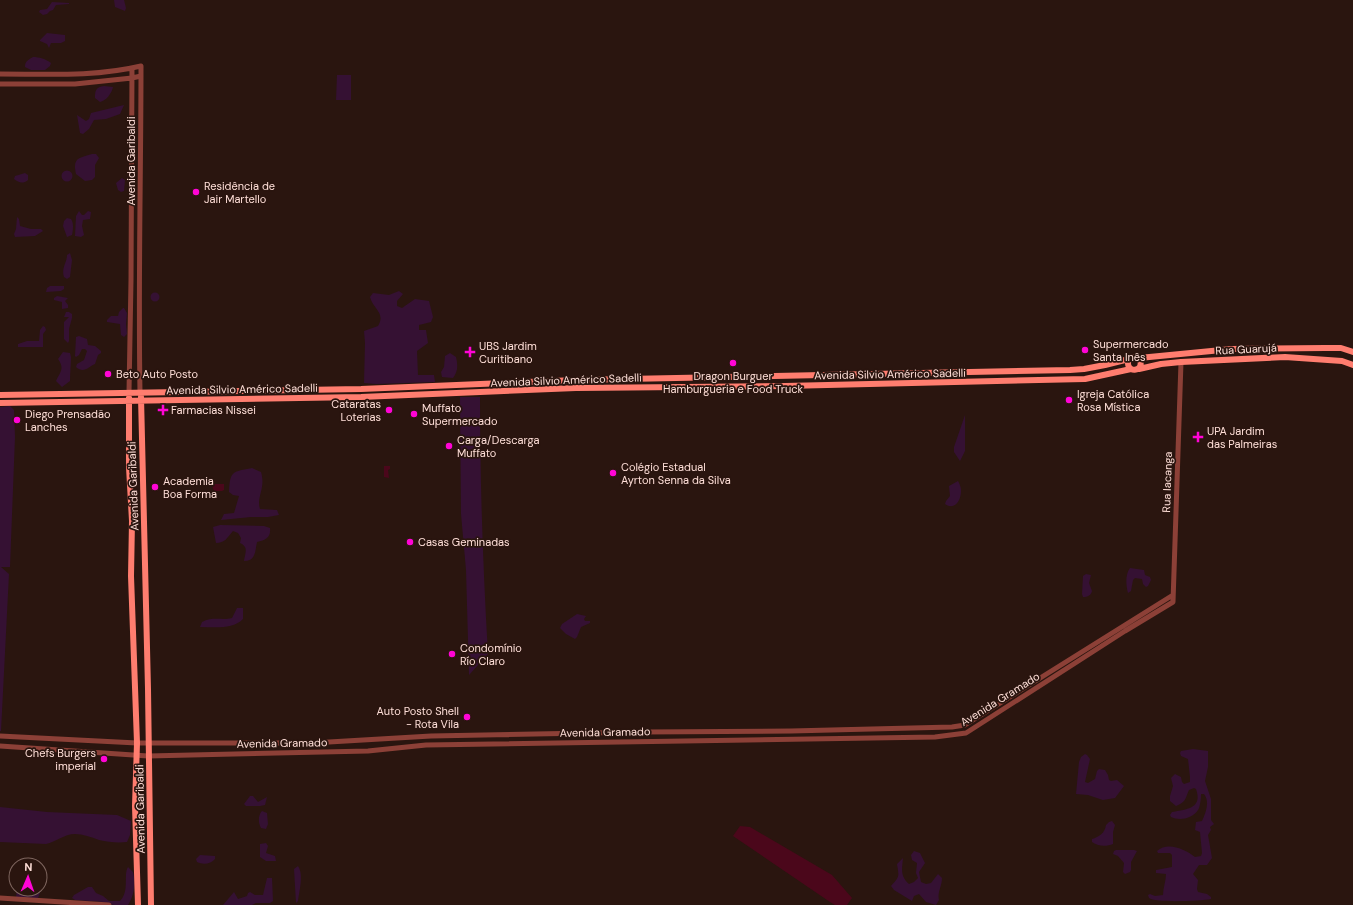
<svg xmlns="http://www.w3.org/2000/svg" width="1353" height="905" font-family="'DM Sans',sans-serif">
  <rect width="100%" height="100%" fill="#2a150f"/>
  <path fill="#351133" d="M114,0h10l2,8 -1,3 -10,-4z
    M52,2l17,1v1l-13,1 -3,5 -3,1 -3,3 -4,1 -4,-3 1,-2 7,-1z
    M47,33l18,2v6l-4,2h-10l-2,5 -2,-4 -7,-3v-1z
    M33,57c6,0 13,2 18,6l-1,3 -5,4h-14l-6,-3c0,-6 3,-7 8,-10z
    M337,75h14v25h-15z
    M104,86l9,1c-1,6 -7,14 -13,15l-5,-4c0,-8 1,-11 9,-12z
    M124,105l-4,9 -14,5 -12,1 -5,9 -6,5 -3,-1 -3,-18 9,6 3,-2 2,-6z
    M92,154h4l3,4 -4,7v12l-3,3 -7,1 -9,-7c-4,-17 4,-16 16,-20z
    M61.5 176a5.5 5.5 0 1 1 11 0a5.5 5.5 0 1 1-11 0Z
    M25,173l3,2v5c-5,4 -9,3 -14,-1l1,-3z
    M122,178l3,2 -1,11 -3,1 -3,-2 -2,-7z
    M79,211l3,4h2l4,-4 3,1 -1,7 -7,1 -1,6 2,9 -3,2 -6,-1 1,-20z
    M17,217l2,2 1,7 11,3h10l2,2 -8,5 -20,1 -1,-3 2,-5z
    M67,218l4,1c3,4 2,11 1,16l-5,2 -4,-11 1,-5z
    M70,253l2,7 -2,17 -3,2 -3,-2c-3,-9 3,-14 3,-22z
    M50,286h14v3l-3,2 -15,1 1,-4z
    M399,291l4,3 -6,7v5l5,2 13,-9 14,2 4,16 -2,5 -12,3v5h7l2,13 -11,8 1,24h16l1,7 -59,2 -12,-1 1,-40 -1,-12 14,-5c8,-13 -5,-17 -8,-29l3,-4 16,2z
    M150.5 297a4.5 4.5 0 1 1 9 0a4.5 4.5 0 1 1-9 0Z
    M57,296l11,2 -3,3 3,4v3l-6,1v-7l-8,-2v-2z
    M123,308h1l3,5 -1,11 1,10 -3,3 -3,-2 -1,-11 -13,-2v-2l4,-4h7l1,-4z
    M66,312h3l3,2v4l-3,11v12l-1,2 -4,-4v-17l5,-5h-5z
    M43,326l2,1 1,3 -3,4v13h-25v-3l9,-3h12l1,-11z
    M79,336l8,3 1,6 7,1 6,5v2l-3,2 -3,9c-7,3 -11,10 -19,3l1,-3 7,-4 3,-9 -2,-2h-3l-3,6 -3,2 -1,-1 1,-19z
    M63,352l7,1 1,4c0,7 -1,15 -1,24l-8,6 -6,-6c4,-9 9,-12 2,-22z
    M450,353l6,4c2,8 2,15 -3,21l-11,-1 -1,-5 3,-5 1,-11z
    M460,397h20c0,86 3,171 8,257l-19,21 -3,-105 -5,-56z
    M10,406l4,4 1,27 -5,130h-9l8,7 -8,157h-1v-324z
    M965,415v36l-5,10 -6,-9v-5z
    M252,468l9,4c5,17 -5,25 -1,37l17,1 2,5 -11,2h-17l-30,3 3,-6 10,-1 5,-17 -6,-1 -4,-3c1,-22 4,-20 23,-24z
    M958,481c2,3 3,7 3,10 0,9 -6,20 -16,13l1,-3 4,-5 -1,-10z
    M220,525l44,1 6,2c1,9 -4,12 -13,14 -2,9 -1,19 -13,19 1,-8 5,-14 -4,-18l1,-5 -3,-5 -5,-2c-6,7 -8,12 -17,12l-3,-16z
    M1130,568l14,2 1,5 5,2 1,3 -3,6 -2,1 -3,-3 -1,-5 -7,-1 -2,2 -2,11 -3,2c-2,-7 -3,-19 2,-25z
    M1086,574l5,1 -2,8 3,8c-1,4 -4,6 -9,6l-1,-3 1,-18z
    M237,608h6v11c-11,11 -28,8 -43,8l2,-5c12,-6 20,-1 30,-4z
    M577,614l9,2 -2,3 1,2h5v2l-9,4 -4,10 -2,2 -9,-5 -6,-6 2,-4z
    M1193,749l15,2v16l-3,14 6,18v21l3,4 -4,3 1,3 -3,5 4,23 -5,7h-8l-6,9 5,6 -1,9 1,3 9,2 4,3v2c-10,2 -56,4 -62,-1l-1,-3 2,-1 5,2 8,-1c0,-7 3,-14 3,-21l-10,-1v-3l16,-3v-12l-2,-2h-12l-1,-2c11,-10 29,-1 38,6l6,-1 1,-3 -2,-21 -5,-2 1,-8 6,-1c4,-9 8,-19 2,-27h-3c0,5 -1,13 -3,16 -6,9 -19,11 -27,7l-1,-2 2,-3c14,-3 31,-3 24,-23l-2,-1 -5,2c-4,9 -3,12 -13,16l-6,-5v-5l3,-10 -2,-8 4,-4 6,3 1,5 2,2 6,-2v-5l-2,-18 -7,-3 -1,-3 1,-2z
    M1085,754l2,1 3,4 -5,23 3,1 7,-4 2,-8 2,-2 6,1 3,5 1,5 2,1 6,-1 7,6 -9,12 -12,2 -15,-5 -12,-1 3,-32 2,-5z
    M250,796h3l5,6 9,-5 -2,8 -5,1h-14l-2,-2z
    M0,807l47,5 70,3 14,6 -1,14 -3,7c-10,1 -19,0 -28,-2 -8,-3 -16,-6 -24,-6 -11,0 -19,8 -29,10l-46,-2z
    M262,811l5,2 1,11 -2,5 -5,-1c-3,-5 -3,-13 1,-17z
    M1112,821l3,4 -2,7v12c-7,3 -16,2 -21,-2v-3c7,-2 13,-6 14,-14l3,-3z
    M266,843l2,3 -2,7 9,3 1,5h-10l-6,-4v-13z
    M1116,850h18l3,1 -6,11v8l-1,2 -5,2 -2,-2 1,-9 -6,-7 -5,-2 1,-3z
    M914,851l6,2 5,10 -6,9 2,10 5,2 5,-1 7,-9 4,4c0,8 -5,15 -3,22l-3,5 -10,-3 -7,-8 -5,2 -2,5 -18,-11 -3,-4c9,-10 8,-9 6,-22l6,-6c-1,11 -3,18 6,26l5,-2 4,-4 -2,-5 1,-10 -5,-3 -1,-5z
    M200,855l15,1v3c-4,5 -12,6 -18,3l-1,-3z
    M298,866c6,8 1,26 0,35l-2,2 -2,-34z
    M128,867l5,5c3,11 1,24 -5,33h-14l-11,-3 -28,-2 -3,-2 2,-3 14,-8h4l4,6 7,3 6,5h11c10,-10 3,-26 8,-34z
    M267,878h5l1,23 -3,2h-14l-4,2h-29l11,-13 4,7 9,-3 1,-3 2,-1 5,3h8z
    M17,889l24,1 -4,11 -21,-4z"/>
  <path fill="#4b071b" d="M384,466h6v3l-2,1 1,8 -5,-1z
    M214,484h10v6l-2,1h-8l-2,-5z
    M740,826l10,1 82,48 20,23 -5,7h-12l-5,-3 -97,-66z"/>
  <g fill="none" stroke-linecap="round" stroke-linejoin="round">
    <path stroke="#8c4037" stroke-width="5" d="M0,74c47,0 95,3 141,-8 0,108 -3,217 -1,326
      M0,84h75l57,-6 9,-2
      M129,392l2,-112 1,-212
      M0,736l137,7h175l119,-7 211,-4 149,-1 161,-4 13,-2 208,-130
      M0,746l148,10 220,-5 58,-6 509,-8 31,-4 159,-102 48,-29 8,-240
      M0,898l109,7"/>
    <path stroke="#ff7d6f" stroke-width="6" d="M1139,358l93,-9 93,-1h16l12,4
      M1139,369l22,-5 20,-2 104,-5 57,4 11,4
      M0,395l361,-6 215,-9 494,-10 14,-1 21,-4 24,-6 5,-2 5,1c8,15 -16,16 -10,1
      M141,397l7,292 3,216
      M129,398v69l3,54 -1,55 6,167 -2,63 3,99
      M0,403l361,-6 215,-9 209,-2 300,-7 46,-10"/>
  </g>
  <g fill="#ff04d5" stroke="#2a150f" stroke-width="1.5">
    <circle cx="196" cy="192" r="4"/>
    <circle cx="1085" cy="350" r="4"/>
    <path d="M468 346h4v4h4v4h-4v4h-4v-4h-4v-4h4z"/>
    <circle cx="733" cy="363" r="4"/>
    <circle cx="108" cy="374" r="4"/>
    <circle cx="1069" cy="400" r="4"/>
    <path d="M161 404h4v4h4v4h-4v4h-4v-4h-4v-4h4z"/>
    <circle cx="389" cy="410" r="4"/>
    <circle cx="414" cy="414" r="4"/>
    <circle cx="17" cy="420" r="4"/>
    <path d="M1196 431h4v4h4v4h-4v4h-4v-4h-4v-4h4z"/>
    <circle cx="449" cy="446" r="4"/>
    <circle cx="613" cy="473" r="4"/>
    <circle cx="155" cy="487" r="4"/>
    <circle cx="410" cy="542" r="4"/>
    <circle cx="452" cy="654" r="4"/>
    <circle cx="467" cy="717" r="4"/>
    <circle cx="104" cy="759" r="4"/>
  </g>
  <g text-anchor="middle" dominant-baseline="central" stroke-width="3.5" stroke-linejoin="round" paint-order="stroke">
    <g font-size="11" fill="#ffdfd8" stroke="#2a150f">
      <text transform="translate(131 161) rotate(-90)">Avenida Garibaldi</text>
      <text transform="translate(1246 349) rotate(-3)">Rua Guarujá</text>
      <text transform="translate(890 374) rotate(-1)">Avenida Silvio Américo Sadelli</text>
      <text transform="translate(566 380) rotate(-2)">Avenida Silvio Américo Sadelli</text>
      <text transform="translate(242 389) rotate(-1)">Avenida Silvio Américo Sadelli</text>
      <text transform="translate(1167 482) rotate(-88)">Rua Iacanga</text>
      <text transform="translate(133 486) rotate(-92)">Avenida Garibaldi</text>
      <text transform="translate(1000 699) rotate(-32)">Avenida Gramado</text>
      <text transform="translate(605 732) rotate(-1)">Avenida Gramado</text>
      <text transform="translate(282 743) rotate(-1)">Avenida Gramado</text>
      <text transform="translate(140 809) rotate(-91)">Avenida Garibaldi</text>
    </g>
    <g font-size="11" fill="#ffdfd8" stroke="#2a150f" text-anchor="start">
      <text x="204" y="186">Residência de<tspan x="204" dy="13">Jair Martello</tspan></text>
      <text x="1093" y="344">Supermercado<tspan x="1093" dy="13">Santa Inês</tspan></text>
      <text x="479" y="346">UBS Jardim<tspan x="479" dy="13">Curitibano</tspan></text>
      <text x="116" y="374">Beto Auto Posto</text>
      <text x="733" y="376" text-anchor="middle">Dragon Burguer<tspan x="733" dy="13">Hamburgueria e Food Truck</tspan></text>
      <text x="1077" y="394">Igreja Católica<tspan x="1077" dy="13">Rosa Mística</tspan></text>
      <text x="381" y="404" text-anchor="end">Cataratas<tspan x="381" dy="13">Loterias</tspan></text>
      <text x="422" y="408">Muffato<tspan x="422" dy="13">Supermercado</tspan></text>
      <text x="171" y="410">Farmacias Nissei</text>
      <text x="25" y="414">Diego Prensadão<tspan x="25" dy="13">Lanches</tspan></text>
      <text x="1207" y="431">UPA Jardim<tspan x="1207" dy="13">das Palmeiras</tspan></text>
      <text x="457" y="440">Carga/Descarga<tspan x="457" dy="13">Muffato</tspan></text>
      <text x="621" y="467">Colégio Estadual<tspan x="621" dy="13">Ayrton Senna da Silva</tspan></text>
      <text x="163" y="481">Academia<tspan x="163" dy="13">Boa Forma</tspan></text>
      <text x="418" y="542">Casas Geminadas</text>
      <text x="460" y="648">Condomínio<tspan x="460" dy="13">Río Claro</tspan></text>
      <text x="459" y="711" text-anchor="end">Auto Posto Shell<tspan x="459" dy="13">- Rota Vila</tspan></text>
      <text x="96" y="753" text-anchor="end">Chefs Burgers<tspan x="96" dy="13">imperial</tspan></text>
    </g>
  </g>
  <g transform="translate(28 877) rotate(2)"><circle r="19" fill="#2a150f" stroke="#7f665f"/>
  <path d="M0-3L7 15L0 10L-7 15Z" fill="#ff04d5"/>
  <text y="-6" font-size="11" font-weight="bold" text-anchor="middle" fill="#ffdfd8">N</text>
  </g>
</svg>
